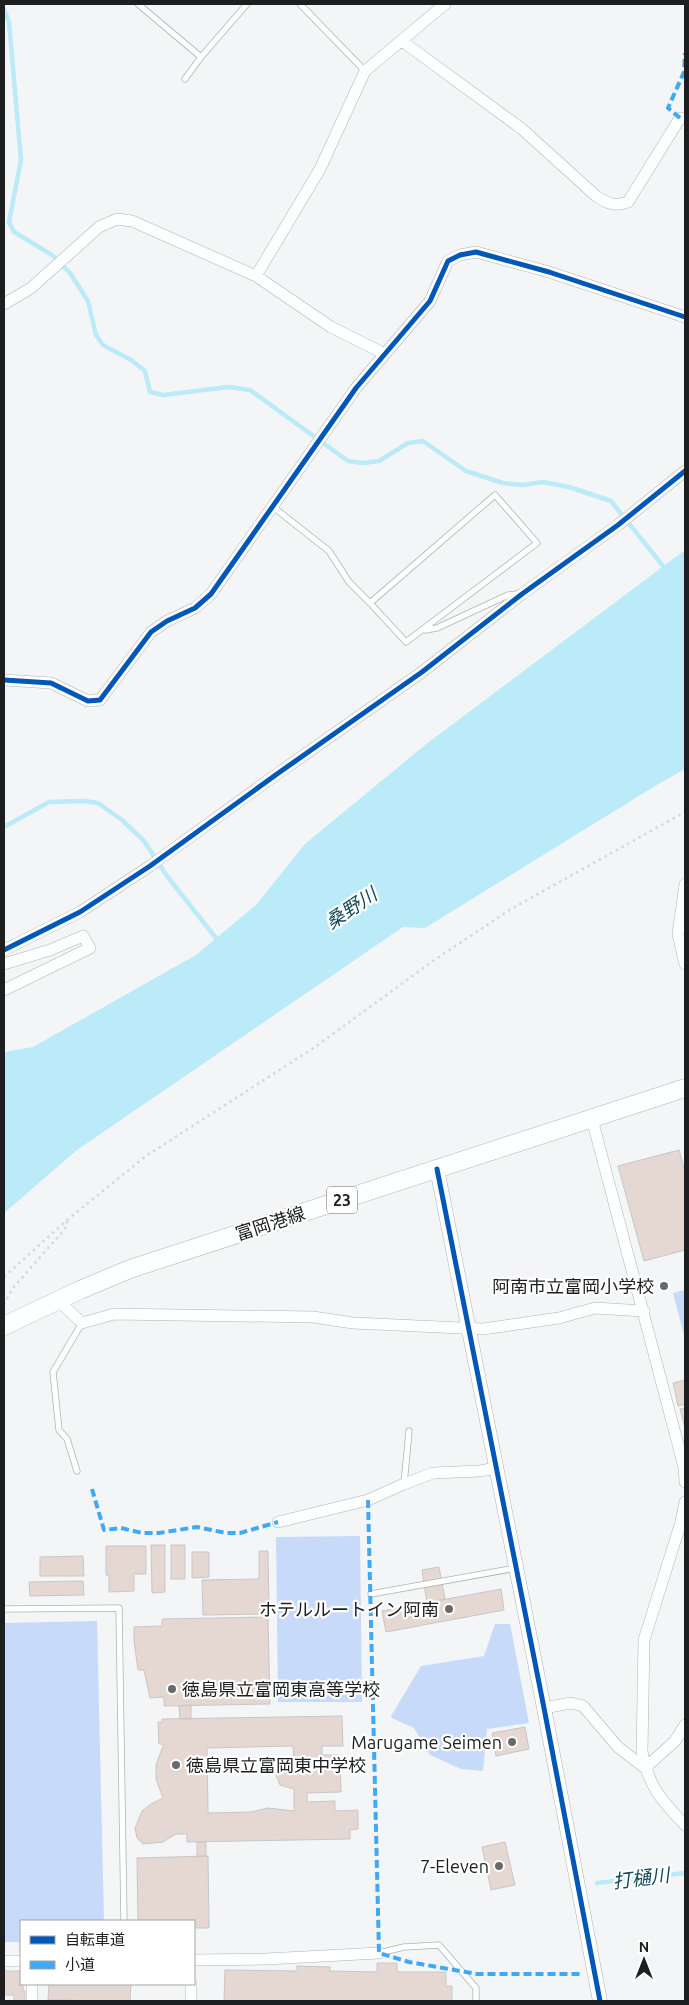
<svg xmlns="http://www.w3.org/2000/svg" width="689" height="2005" font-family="Ubuntu,'Noto Sans JP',sans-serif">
  <rect width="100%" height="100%" fill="#f4f5f7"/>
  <path fill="#c8daf9" d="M685,1290v49l-12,-46z
    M360,1536l2,166h-84l-2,-165z
    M97,1621l7,300h-83v21h-17v-319z
    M495,1624h15l19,99 -42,6 -4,42 -22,-2 -31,-14 -16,-27 -22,-10 -1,-2 30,-50 63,-10z"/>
  <path fill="#bbeaf8" d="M685,550v219l-30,17 -230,142 -22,-1 -326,223 -73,63v-161l29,-5 163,-92 60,-50 49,-61 120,-99z"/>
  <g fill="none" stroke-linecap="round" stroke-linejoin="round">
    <path stroke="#bbeaf8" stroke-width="4.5" d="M4,9l5,13 12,138 -12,62 5,10 38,23 18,18 18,28 8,34 7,10 28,15 14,11 5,21 13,3 65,-8 22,3 98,71 15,2 16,-2 29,-18 15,-2 43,30 37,12 20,2 20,-3 26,5 42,14 56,70
      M4,827l45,-25 35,-1 14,2 24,17 22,21 23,35 52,66
      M597,1883l88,-10"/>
  </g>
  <path fill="#e5d7d2" stroke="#c7c7c7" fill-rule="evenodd" d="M679,1150l6,22v78l-41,11 -26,-95z
    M685,1380v24l-7,2 -5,-23z
    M685,1408v20l-5,-19z
    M151,1545h14v47l-13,1z
    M171,1545h14v34h-14z
    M106,1546h40v28h-12v17l-25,1v-17h-3z
    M259,1551h9l1,63 -66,1 -1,-35 57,-1z
    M192,1552h17v25l-17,1z
    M83,1556l1,20h-44v-19z
    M439,1567l6,32 -18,4 -5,-33z
    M83,1581l1,14 -54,1 -1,-14z
    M501,1589l3,21 -118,22 -4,-21z
    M268,1617l2,87 -106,2v-9l-14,1 -6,-28h-6l-4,-29v-14l28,-1v-7z
    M191,1705v14h-11l-1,-13z
    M342,1716l1,30h-21v9h18l1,37 -34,1v9l28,-1v10l23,-1v19l-8,1v9l-163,3v-8h-11l-13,8 -20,2 -6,-6 -2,-10 7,-17 9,-7 12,-6 -7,-19v-14l7,-19v-2h-4l-1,-22h4v-3zM293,1746l1,14 -7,2 -8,6 -3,7 4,10 14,4v22l-26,-3 -17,4 -43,1 -1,-65z
    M525,1727l4,22 -33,7 -4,-23z
    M197,1842h9v14l-9,1z
    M505,1842l10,43 -24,5 -9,-43z
    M208,1856l1,72h-15v-7h-56l-1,-63z
    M377,1963h20v9h49v14h6v15h-228l1,-31 72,1v-5l33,1v4l47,1z
    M4,1971h17v13h2v7h2v10h-11v-6h-10z
    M49,1984h82l-1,17 -82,-1z"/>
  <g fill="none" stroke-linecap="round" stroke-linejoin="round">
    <g stroke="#b2b3b4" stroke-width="7">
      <path id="service" d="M138,4l63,53 -16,22
        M300,4l65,67
        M201,57l46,-53
        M272,506l57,45 20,31 21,21 125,-108 42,48 -131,99 -36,-39
        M425,630l12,-2 71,-33 10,-1
        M77,1471l-10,-32 -8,-9 -6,-58 29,-49
        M404,1484l5,-53
        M371,1594l145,-26
        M4,1609l115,-1 5,313
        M379,1953l25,-6 35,-2 37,43v13"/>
    </g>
    <g stroke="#b2b3b4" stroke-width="12">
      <path id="minor" d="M402,41l120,88 74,67c11,7 18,11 32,6l52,-84h5
        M256,276l64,-107 45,-98 80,-67
        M4,304l27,-16 68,-61 18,-8 15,2 124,55 75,51 54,27
        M4,680l47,3 37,18 12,-1 51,-68 16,-11 28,-13 16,-14 145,-206 74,-87 18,-40 12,-6 16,-3 73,20 136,45
        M685,884l-7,50 7,30
        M4,950l76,-38 70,-46 127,-92 145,-102 100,-78 96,-69 67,-54
        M4,964l46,-14 33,-14 7,12 -86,42
        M592,1119l92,348 1,15
        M58,1300l24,23 32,-9 199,3 40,6 130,6 76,-11 36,-10 49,3
        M685,1502l-4,20 -37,118 -2,112c7,35 19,48 43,73
        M278,1522l90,-22 36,-16 29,-11 47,-2 16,-3
        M544,1708l27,-5 12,3 35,41 27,21 30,-27 10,-16
        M194,1960l72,-1 113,-6
        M4,1961h17
        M191,1984v17
        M32,2001v-17"/>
    </g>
    <g stroke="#b2b3b4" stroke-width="15">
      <path id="tertiary" d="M437,1169l107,539 56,293"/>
    </g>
    <g stroke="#b2b3b4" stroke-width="19">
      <path id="primary" d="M4,1326l76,-36 50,-21 555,-181"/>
    </g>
    <path stroke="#d7d7d8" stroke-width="2.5" stroke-dasharray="2.5 4" stroke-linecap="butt" d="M4,1277l63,-57 79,-64 169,-109 118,-86 78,-52 174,-97
      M4,1305l8,-16 53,-60 2,-8"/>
    <use href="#service" stroke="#fdfefe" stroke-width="5.5"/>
    <use href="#minor" stroke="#fdfefe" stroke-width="11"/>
    <use href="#tertiary" stroke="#fdfefe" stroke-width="14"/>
    <use href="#primary" stroke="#fdfefe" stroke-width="18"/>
    <path stroke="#3fa9f5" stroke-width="4" stroke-dasharray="8 4" stroke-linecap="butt" d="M680,118l-12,-10 16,-36 1,-19
      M92,1489l12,41 17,-2 21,5h17l38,-6 29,6h14l38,-11
      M368,1500l11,453 30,9 68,12h105"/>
    <g stroke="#fff" stroke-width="8">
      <path id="cycleway" d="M4,680l47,3 37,18 12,-1 51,-68 16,-11 28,-13 16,-14 145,-206 74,-87 18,-40 12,-6 16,-3 73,20 136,45
        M4,950l76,-38 70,-46 127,-92 145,-102 100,-78 96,-69 67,-54
        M437,1169l107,539 56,293"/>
    </g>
    <use href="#cycleway" stroke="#0057b8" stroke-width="5"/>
  </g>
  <g fill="#68696b" stroke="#fff" stroke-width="2">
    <circle cx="664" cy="1286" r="5"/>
    <circle cx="449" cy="1609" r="5"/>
    <circle cx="172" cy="1689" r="5"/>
    <circle cx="512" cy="1742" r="5"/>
    <circle cx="176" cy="1765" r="5"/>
    <circle cx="499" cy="1866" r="5"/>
  </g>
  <g text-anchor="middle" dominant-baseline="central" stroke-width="4.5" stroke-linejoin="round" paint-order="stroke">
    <rect fill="#fff" stroke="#616262" stroke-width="1" x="327" y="1186.5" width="30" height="27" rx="4"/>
    <g font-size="16" font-weight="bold" fill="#1d1e1f">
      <text x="342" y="1200">23</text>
    </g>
    <g font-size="18" fill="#1d1e1f" stroke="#fff">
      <text transform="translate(270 1223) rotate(-18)">富岡港線</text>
    </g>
    <g font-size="18" fill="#1d1e1f" stroke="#fff" text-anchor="end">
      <text x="654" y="1286">阿南市立富岡小学校</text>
      <text x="439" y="1609">ホテルルートイン阿南</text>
      <text x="182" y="1689" text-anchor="start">徳島県立富岡東高等学校</text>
      <text x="502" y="1742">Marugame Seimen</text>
      <text x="186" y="1765" text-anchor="start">徳島県立富岡東中学校</text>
      <text x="489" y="1866">7-Eleven</text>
    </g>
    <g font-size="19" font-style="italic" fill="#134a58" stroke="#fff">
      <text transform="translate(351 908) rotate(-34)">桑野川</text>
      <text transform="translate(641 1878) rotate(-7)">打樋川</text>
    </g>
  </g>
  <rect width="689" height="2005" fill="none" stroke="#1d1e1f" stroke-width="10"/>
  <rect x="20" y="1920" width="175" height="65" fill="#ffffff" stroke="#a5a5a5"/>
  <rect x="30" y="1936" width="25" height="8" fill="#0057b8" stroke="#a5a5a5"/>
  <text x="65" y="1945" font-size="15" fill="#1d1e1f">自転車道</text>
  <rect x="30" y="1961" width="25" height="8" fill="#3fa9f5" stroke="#a5a5a5"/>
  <text x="65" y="1970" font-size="15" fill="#1d1e1f">小道</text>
  <g transform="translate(644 1960)" stroke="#ffffff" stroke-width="4" paint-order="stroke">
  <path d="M0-4L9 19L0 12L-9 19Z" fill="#1d1e1f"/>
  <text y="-8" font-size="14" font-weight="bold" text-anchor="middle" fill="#1d1e1f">N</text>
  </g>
</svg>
